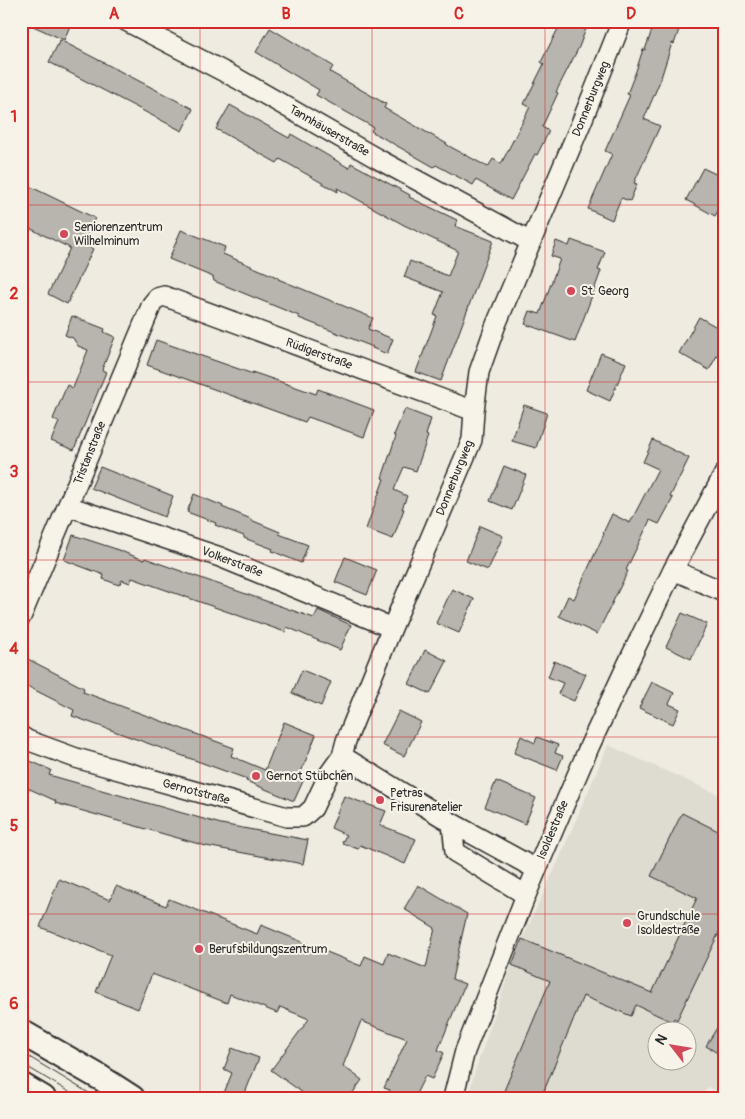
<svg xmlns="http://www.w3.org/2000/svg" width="745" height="1119" font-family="Pangolin,sans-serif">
  <rect width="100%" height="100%" fill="#efebe0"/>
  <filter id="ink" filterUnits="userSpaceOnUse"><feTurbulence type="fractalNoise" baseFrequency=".02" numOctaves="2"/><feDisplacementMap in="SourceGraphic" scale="10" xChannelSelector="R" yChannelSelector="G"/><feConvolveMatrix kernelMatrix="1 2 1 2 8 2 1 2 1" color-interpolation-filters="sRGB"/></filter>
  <g filter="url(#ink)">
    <path fill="#dedbd1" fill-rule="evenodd" d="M608,745l116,52v298l-16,-8 -7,11h-233l5,-21 38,-110 12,-30 34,-73zM658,1032h30v30h-30z"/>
    <path fill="#b8b5ae" stroke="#2b2b2b" d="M22,21h50l-8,19z
      M562,21h27l-10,26 -23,45 2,1 -16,34 7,4 -12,24 -2,-1 -24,46 -35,-20 -3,5 -37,-20 -2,2 -63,-36 2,-4 -57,-32 3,-5 -63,-38 14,-24 63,38 -3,6 56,32 -2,4 63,36v1l41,22 5,-8 8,5 29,-57 -6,-3 20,-40 -3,-2z
      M655,21h27l-8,23 -2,-1 -12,38 -16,38 16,7 -26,57 3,1 -7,17 -9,-3 -9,22 -24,-11 24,-55 -7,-3 25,-56 -3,-1 9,-23 7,-22 2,1z
      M60,40l133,69 -11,22 -133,-69z
      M230,105l59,33 2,-4 58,34 2,-5 59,32 -1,2 48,23 -2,6 38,15 -52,140 -25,-9 21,-56 -3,-1 9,-23 -39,-15 6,-16 38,15 10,-25 -54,-26 -67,-37 1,4 -58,-33 -3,4 -61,-34z
      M703,168l21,10v21l-9,17 -29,-16z
      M21,182l74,36 -13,26 11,5 -26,55 -19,-10 22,-46 -49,-24z
      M181,230l44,17 -2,7 56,24 -1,1 95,39 -5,11 25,10 -6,15 -15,-6 1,-1 -74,-29v-2l-85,-35 -1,-4 -44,-18z
      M571,240l34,12 -7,18 3,1 -26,71 -50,-18 5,-13 10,3 20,-55 -9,-3 5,-15 13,5z
      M72,316l33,13 -1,3 11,5 -13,33 4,2 -32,78 -23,-9 8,-19 -6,-3 14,-34 6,3 15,-38 -10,-4 -5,-8 -8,-3z
      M699,317l25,14v12l-15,27 -30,-17z
      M156,340l97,34 -1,-2 64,22 2,-5 56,21 -10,27 -56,-20 -3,5 -158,-57z
      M601,353l25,10 -16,38 -24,-11z
      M524,405l23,8 -11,35 -24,-7z
      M405,409l26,10 -5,16 2,1 -12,35 -12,-4 -10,23 13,6 -5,13h2l-11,30 -27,-10 18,-50 -2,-1 14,-42 -2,-1z
      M653,440l36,18 -19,39 3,1 -14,26 -9,-4 -24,50 2,1 -31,63 -38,-18 9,-20 6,3 30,-65 -1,-1 9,-19 18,9 28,-54 -15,-7z
      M504,466l22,9 -14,35 -22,-9z
      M100,467l73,29 -8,21 -74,-29z
      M194,494l29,12 -1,1 29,12v1l29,12 -1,2 29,11 -7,18 -29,-12 1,-2 -29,-11v-2l-29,-11 1,-2 -29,-11z
      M480,526l23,10 -15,34 -22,-9z
      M73,535l40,13 31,12 1,-2 16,6 153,54 4,-8 33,15 -11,25 -53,-23 -2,5 -153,-54 -2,5 -8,-3 -3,5 -16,-6 1,-4 -40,-15z
      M345,557l32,13 -10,25 -32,-13z
      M452,589l22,10 -15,34 -23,-10z
      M682,613l25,11 -16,35 -25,-12z
      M425,650l22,11 -17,33 -21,-10z
      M26,658l58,30 -1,4 151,56 -3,8 34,14 19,-48 32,13 -17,42 5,2 -10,22 -48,-20 1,-2 -175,-63 2,-6 -53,-27v-17z
      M554,661l32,13 -12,27 -16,-7 5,-11 -15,-6z
      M302,670l29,12 -10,24 -29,-13z
      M652,682l22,11 -5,11 11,5 -7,15 -34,-16z
      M399,711l22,11 -17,34 -22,-11z
      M521,736l14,7 2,-6 21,8 -3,8 8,3 -6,14 -43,-17z
      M21,757l30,13 -2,5 172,49 87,16 -5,24 -97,-18 -151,-43 1,-2 -35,-16z
      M496,781l40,17 -11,26 -40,-17z
      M344,796l42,15 -6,14 36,14 -11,25 -45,-19 -2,4 -16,-6 4,-8 -15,-7z
      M682,813l42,21v88l-47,98 -3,-2 -2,4 -36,-17 -5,11 -48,-20 -42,102h-40l49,-117 -38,-16 10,-26 130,54 45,-95 -46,-22z
      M59,879l51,21 6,-14 50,20 3,-7 88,35 4,-9 100,41 4,-10 19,8 4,-11 38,15 9,-40 -31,-19 14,-24 49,29 -15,65 13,5 -27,66 6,3 -12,26 -7,-3 -11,22h-27l3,-8 -6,-2 23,-49 -46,-18 -18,45 19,14 -13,18h-39l-39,-28 38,-51 -29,-12 -3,6 -47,-19 -3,9 -75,-29 -14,35 -42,-17 15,-37 -71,-28z
      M724,1016v41l-18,-11z
      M232,1048l27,10 -16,40h-21l10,-25 -8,-4z"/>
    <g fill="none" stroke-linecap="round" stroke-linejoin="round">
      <g stroke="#2b2b2b" stroke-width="22">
        <path id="minor" d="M126,21l112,58 138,79 155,84
          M68,506l152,51 172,71
          M673,570l51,22
          M21,617l131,-313 5,-6 7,-2 310,115
          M21,736l6,4 49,18 211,59h16l10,-9 16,-34 13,-18
          M452,823l3,29 71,43
          M536,869l-84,-46 -110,-67 4,-15 46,-113 80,-188 2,-29 5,-39 16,-45 87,-206 40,-100
          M453,1098l12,-47 61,-156 27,-64 37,-86 38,-82 45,-93 51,-96"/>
      </g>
      <g stroke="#2b2b2b" stroke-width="28">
        <path id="major" d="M21,1032l80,46 31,20
          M21,1085l22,13"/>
      </g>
      <use href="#minor" stroke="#f7f3e8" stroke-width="19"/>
      <use href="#major" stroke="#f7f3e8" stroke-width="24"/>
      <path stroke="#2b2b2b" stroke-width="1" d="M21,1052l76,46
        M21,1063l58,35"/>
    </g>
  </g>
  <path fill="none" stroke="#d62828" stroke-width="1" stroke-opacity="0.55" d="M200,21v1077M372,21v1077M545,21v1077M21,205h703M21,382h703M21,560h703M21,737h703M21,914h703"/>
  <g fill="#d1495b" stroke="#f7f3e8" stroke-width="2">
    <circle cx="64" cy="234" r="5"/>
    <circle cx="571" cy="291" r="5"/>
    <circle cx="256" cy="776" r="5"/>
    <circle cx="380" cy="800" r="5"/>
    <circle cx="627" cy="923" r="5"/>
    <circle cx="199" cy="949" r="5"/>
  </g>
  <g text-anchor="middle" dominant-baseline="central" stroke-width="4" stroke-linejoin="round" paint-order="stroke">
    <g font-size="12" fill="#2b2b2b" stroke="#f7f3e8">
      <text transform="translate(591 99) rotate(-68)">Donnerburgweg</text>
      <text transform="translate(329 131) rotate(30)">Tannhäuserstraße</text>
      <text transform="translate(319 354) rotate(20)">Rüdigerstraße</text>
      <text transform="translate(90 453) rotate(-68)">Tristanstraße</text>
      <text transform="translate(455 478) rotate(-68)">Donnerburgweg</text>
      <text transform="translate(232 562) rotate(21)">Volkerstraße</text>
      <text transform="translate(196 792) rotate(15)">Gernotstraße</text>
      <text transform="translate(553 830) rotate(-67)">Isoldestraße</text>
    </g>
    <g font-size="12" fill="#2b2b2b" stroke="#f7f3e8" text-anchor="start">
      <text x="74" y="227">Seniorenzentrum<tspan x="74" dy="14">Wilhelminum</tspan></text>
      <text x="581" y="291">St. Georg</text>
      <text x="266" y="776">Gernot Stübchen</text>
      <text x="390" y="793">Petras<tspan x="390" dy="14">Frisurenatelier</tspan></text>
      <text x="637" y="916">Grundschule<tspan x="637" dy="14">Isoldestraße</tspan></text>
      <text x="209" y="949">Berufsbildungszentrum</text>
    </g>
  </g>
  <rect width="745" height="1119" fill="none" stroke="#f7f3e8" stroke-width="55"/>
  <g transform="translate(672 1046) rotate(301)"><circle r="24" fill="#f7f3e8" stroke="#a5a39c"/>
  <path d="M0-4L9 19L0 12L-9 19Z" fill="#d1495b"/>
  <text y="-8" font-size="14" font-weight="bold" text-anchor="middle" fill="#2b2b2b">N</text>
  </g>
  <rect x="28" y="28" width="690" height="1064" fill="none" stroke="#d62828" stroke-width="2"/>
  <g font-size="16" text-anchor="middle" font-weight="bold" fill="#d62828">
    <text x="114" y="19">A</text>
    <text x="286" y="19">B</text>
    <text x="459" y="19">C</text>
    <text x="631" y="19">D</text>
    <text x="14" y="122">1</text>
    <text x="14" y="299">2</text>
    <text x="14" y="477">3</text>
    <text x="14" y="654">4</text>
    <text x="14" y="831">5</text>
    <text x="14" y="1009">6</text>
  </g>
</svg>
